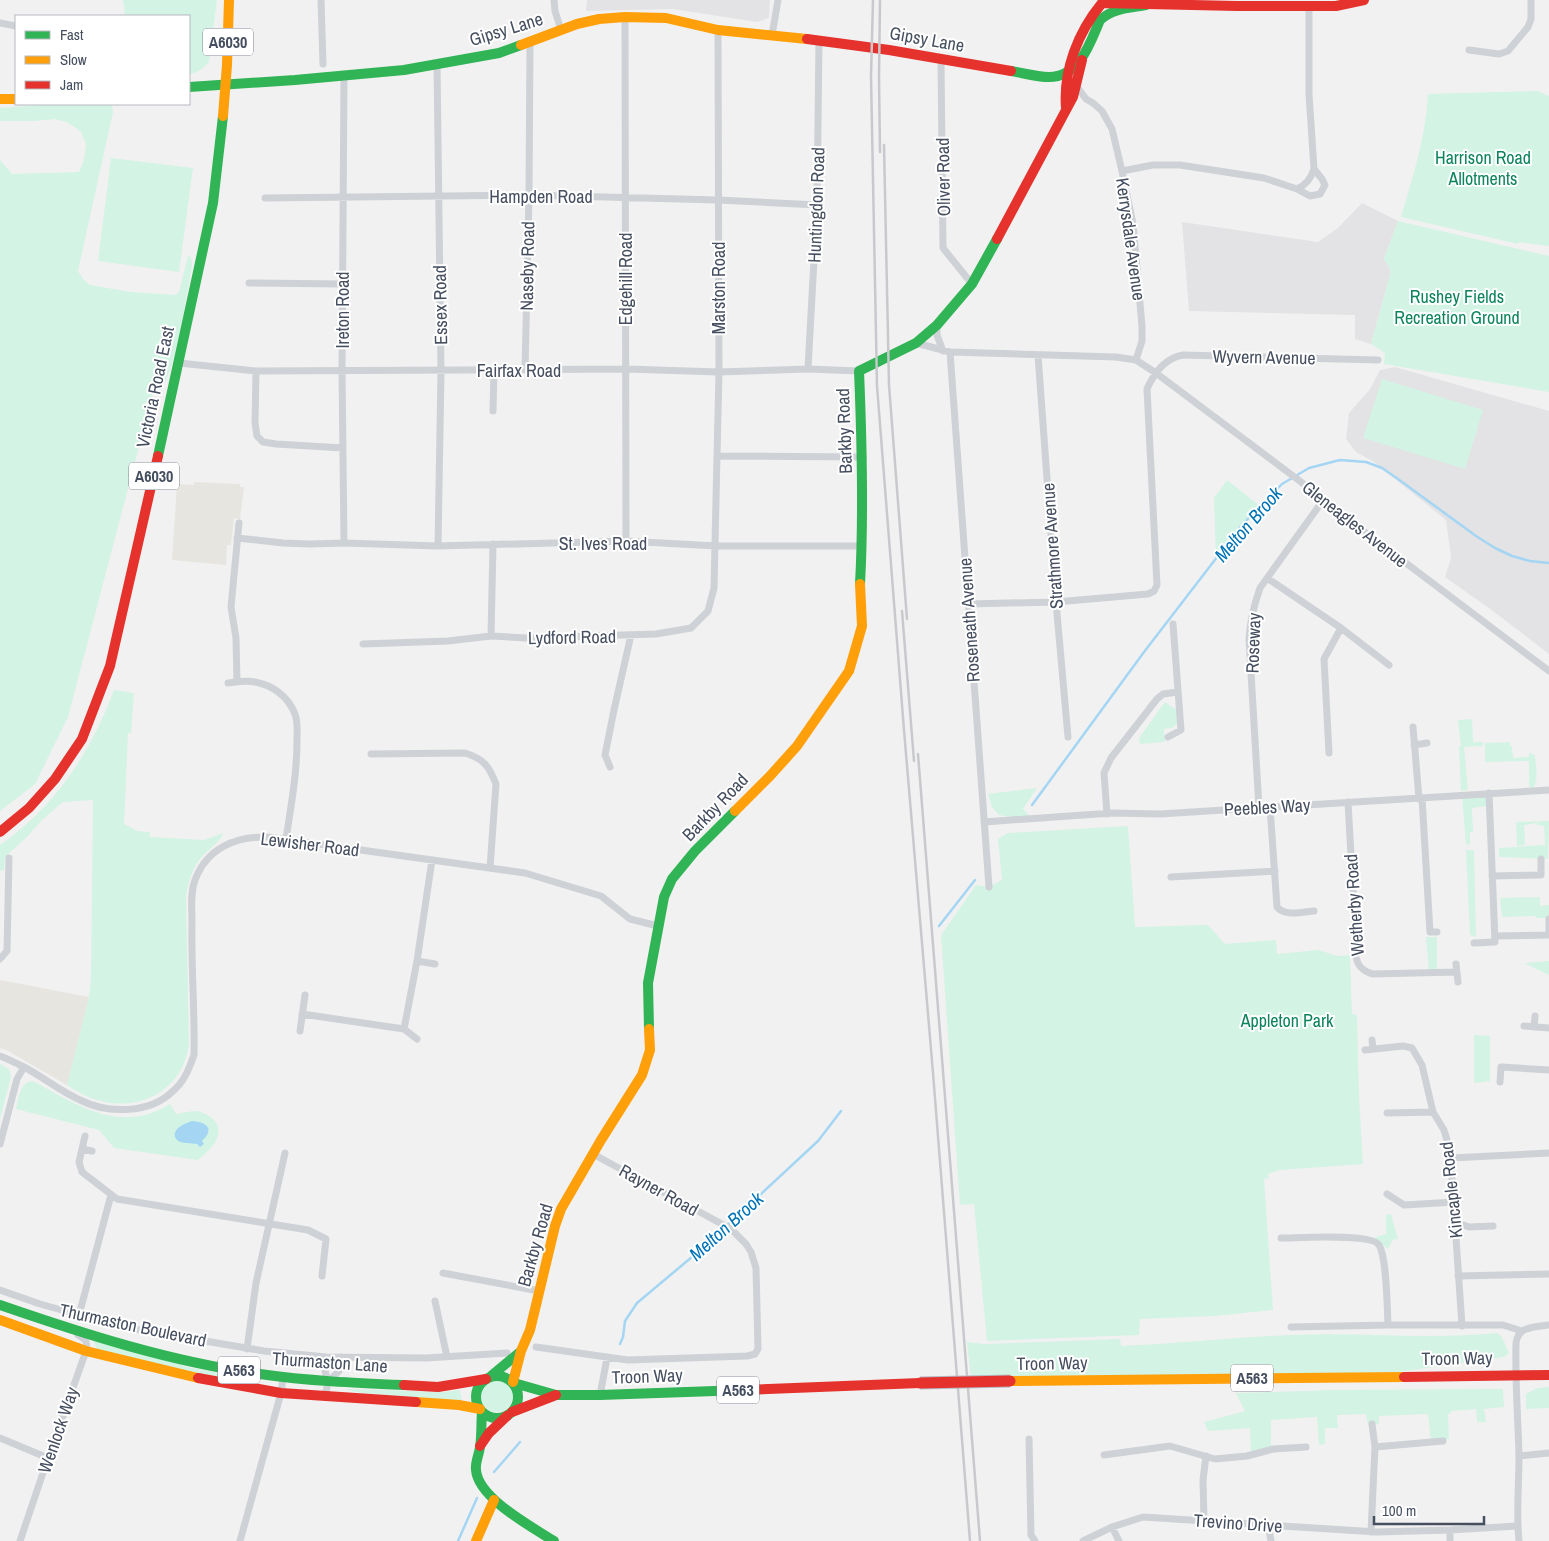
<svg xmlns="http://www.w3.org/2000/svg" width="1549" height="1541" font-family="'Archivo Narrow',sans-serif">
  <rect width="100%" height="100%" fill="#f2f1f1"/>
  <path fill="#e7e5df" d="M194,482l46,2v3h4l-4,32 -6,-1 -3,27h-4l-1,20 -54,-5 5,-76 17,1z
    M0,980l89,17 -22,88 -59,-34 -8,-3z"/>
  <path fill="#e3e2e4" d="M587,0h183l-1,18 -12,4 -84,-13 -87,2z
    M1362,203l36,18 -14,38 6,10v6l-19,69 -16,-5v-24l-166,-4 -7,-89 136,20 20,-14z
    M1395,367l154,44v243l-56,-43 -48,-34 6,-19 -5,-38 -72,-58 -18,-10 -10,-13 3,-26 21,-24 10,-19z"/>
  <path fill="#d3f3e4" d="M123,0h94l-8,62c-6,7 -11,10 -20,13v-59h-64z
    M1537,91l12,5v150l-30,-4 -1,2 -117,-27c12,-41 25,-81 27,-123z
    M55,104h52l5,2 1,6 -35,159 5,8 7,6 41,7 44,3 4,-3 9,-36 3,1 1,9c-4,21 -18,117 -34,126l-3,-6 -87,331 -33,67 -35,27v-651l12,14 67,-2 5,-12 2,-16 -5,-12 -5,-4 -10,-6 -11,-3 -21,2h-34v-13z
    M111,158l82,10 -14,104 -81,-11z
    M1398,221l151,35v136l-165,-28 1,-11 -14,-9 19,-69v-6l-6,-10z
    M1382,379l101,31 -18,59 -102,-31z
    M1227,480l33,26 -19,20 -25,32 -2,-60z
    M114,690l20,3 -3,40h-3l-4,91 13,7 13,1v5l54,3 19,-7c-1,8 -17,18 -23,26 -8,10 -12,24 -14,37l3,148c-6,47 -51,70 -95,55 -10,-3 -19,-9 -27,-14l22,-88 2,-18 2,-179 -30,2 -21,18 -14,16 -23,21 -1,13 -4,1v-26c55,-38 91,-93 114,-155z
    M1165,702l12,8v14l-5,4 -8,1 1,12 -2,1 -23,2 -1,-6z
    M1472,719l1,23h10v4l-19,1 4,43 -7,1 -2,-45h2l-3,-26z
    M1510,742v3l2,2 1,11 16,-1v-4l6,2c0,10 5,26 -3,34l-3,-3v-25l-44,1v-19z
    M1037,788l-14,21 8,8h-20l-12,-2 -7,-8 -4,-13z
    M1486,796l1,10 -15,2 1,24h-3v13l-4,-1 -4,-47z
    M1549,821l-1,38 -49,-2v-9l46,-3 -1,-19 -7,-1v-2l-13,2 1,20 -8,1 -1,-24z
    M1128,826l7,101 73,-2 17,19 51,-4 1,14 42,-4 18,6 13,-1 2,59 5,1 2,81 4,68 -83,6 -12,4 1,4 -5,1 9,131 -58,6 -75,3 -1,16 -152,6 -13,-137 -14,1 -19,-270 35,-50c11,3 16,1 26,-5l-4,-41 10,-6z
    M1466,850h8l2,87 -6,-2z
    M1540,897v9l9,-1v13h-12l-2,-2 -33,1 -2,-19z
    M1426,937h11v34l-8,1z
    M1549,961v14l-25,-12z
    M1474,1035l16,1v45l-16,2z
    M0,1064l9,5 2,8 -11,42z
    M32,1081l5,2c42,24 86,51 133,21l6,10c7,-1 14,-3 20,-3 7,1 14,5 18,9 13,15 -5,31 -16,40l-84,-12 -15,-18 -83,-21c3,-11 3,-26 16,-28z
    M1391,1214l7,25 -5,1 -5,9 -13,-10 1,-2 10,-3v-19z
    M1497,1333l5,4 7,16 -5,4 -120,17 -413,5 -4,-37 18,2 135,-5 1,7c57,-2 113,-9 170,-11 69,-3 137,5 206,-2z
    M93,1340l55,14 39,13 71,13 -1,5 -40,-7 -120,-29z
    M481 1396a16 16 0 1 1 32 0a16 16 0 1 1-32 0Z
    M1549,1387v21l-23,1v-15l11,-6z
    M346,1389l97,3 17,-2 2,12 -66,-5c-16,-5 -34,-1 -50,-8z
    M1503,1389l1,18 -20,2 2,13h-9l-1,-13 -24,2 -4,4 1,24 -18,2 -3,-27 -49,2v8l-11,1 -2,-11 -29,1 1,13h-13v16l-6,1 -2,-28 -46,3v29l-20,6 -1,-27 -42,3 -4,-9 41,-11 -9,-18 98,-3z"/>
  <path fill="#a4d6f4" d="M192,1121c15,1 23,8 10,20l2,3 -4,3 -3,-3c-6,-1 -16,0 -20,-4 -8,-10 8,-17 15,-19z"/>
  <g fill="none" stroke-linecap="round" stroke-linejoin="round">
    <path stroke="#a4d6f4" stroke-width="2.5" d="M1032,805l112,-153 97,-126 41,-42 27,-16 31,-8 26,2 16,6 16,11 78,57 19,12 17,8 18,5 19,2
      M939,926l36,-46
      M620,1344l3,-7 2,-16 12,-18 68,-57 113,-105 23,-30
      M494,1472l26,-30
      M458,1541l19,-43"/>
    <path stroke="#ced1d5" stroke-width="7" d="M321,0l2,64
      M554,0l1,11 6,19
      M625,17l1,524
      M0,23l16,3
      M772,35l6,-35
      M1469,50l30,4 9,-3 20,-24 3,-8v-19
      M941,60l2,188 29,36
      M437,64l4,307 -3,175
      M344,76l-2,295 2,172
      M1075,84l11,15 7,4 9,8 10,18 10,42 11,53 9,102v15l-6,19
      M1122,171l31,-6h27l84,13 33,11c9,-4 14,-10 17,-20l-5,-75v-88
      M1297,189l13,7 10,-2 5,-9 -3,-6 -8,-10
      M265,198l264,-3 189,5 99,5
      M249,283l93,1
      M937,325v10l6,16
      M916,343l34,9 166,5 20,3 20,13 145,109 40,32 208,157
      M950,352l39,535
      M1038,355l18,247 12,135
      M179,363l77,8 370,-2 93,3 89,-3 51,2
      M808,369l9,-164 2,-165
      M525,370l4,-175 1,-153
      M256,371l-1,52 2,13 6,6 13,2 67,4
      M493,411l1,-41
      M717,456l146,1
      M237,538l46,5 27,1 34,-1 94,3 188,-5 90,5h146
      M1267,578l74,50 48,37
      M968,604l88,-2 92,-8 6,-3 3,-6 -10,-196c7,-16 18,-31 36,-34l195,5
      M491,636l2,-92
      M363,644l85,-3 43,-5 35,2 130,-4 35,-6 17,-17 6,-23 3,-132 2,-84 -1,-342
      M237,682l-1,-44 -5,-31 8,-84
      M228,683c9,-1 18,-3 27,-1 17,3 33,14 40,32 3,8 2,17 2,26 0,34 -6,66 -11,99
      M1413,727l6,72
      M1168,737l13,-7 -8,-106
      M1414,745l13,-2
      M1329,753l-5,-94 17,-31
      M371,754l94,-1c19,6 24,13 31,31l-6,84
      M610,767l-5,-12 9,-45 17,-75
      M1422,798l8,134h7
      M1348,802l8,143c-2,15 2,25 17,29l84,-2
      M1270,807l7,100c8,10 26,5 37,4
      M1259,808l-10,-169c1,-18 5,-34 11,-51l64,-89
      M1107,814l-3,-41 7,-15 46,-59 6,-5 15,-2
      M984,822l128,-9 48,1 389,-24
      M1492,876l49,-1v-16
      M1171,877l104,-6
      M1549,919v15
      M1495,936l54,-1
      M1474,943l21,-1 -6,-149
      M0,959l7,-8 2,-93
      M417,961l18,3
      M1456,964l2,18
      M302,1014l102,15 13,-68 15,-101
      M1524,1026l25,2
      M1534,1027l1,-11
      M404,1029l13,10
      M300,1031l5,-36
      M1372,1040l1,9
      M1365,1050l38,-4 9,2 10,17 11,47 11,18 6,20 12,176
      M0,1056c8,3 16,7 24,11 19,10 36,24 56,33 28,14 70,14 93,-9 11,-9 16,-22 21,-36 1,-44 -3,-89 -2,-133 0,-13 -2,-29 3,-42 12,-32 41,-44 73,-43l257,36 76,23 29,23 28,7
      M1500,1082l1,-15 48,3
      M1387,1113l46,-1
      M85,1136l-6,26 3,10 35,27 191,31 18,9 -4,37
      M0,1144l17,-65 7,-12
      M82,1149l10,2
      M1451,1158l98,-5
      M1387,1194l17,11 51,-3
      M1455,1222l14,5 24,-1
      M1281,1238c17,0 90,-5 98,7 8,13 8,62 9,80
      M443,1273l96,18
      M1458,1276l91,-2
      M0,1290l40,14 82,23 142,24 62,6 100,1 81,-5
      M435,1301l12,56
      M79,1315l32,-120
      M1291,1327l97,-2h115l19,6
      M536,1347l92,13 119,-4 8,-2 3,-5 -2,-81 -5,-16 -5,-8 -15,-15 -138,-75
      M247,1349l9,-66 29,-130
      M328,1382l11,-11 2,-14
      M600,1395l7,-37
      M325,1397l3,-15 -3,-11 1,-14
      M0,1438l48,20
      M1029,1439l2,96 4,6
      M1375,1447l68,-6
      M1104,1455l66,-9 45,13 32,-3 26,-7 33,-2
      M1519,1456l30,-3
      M1204,1521l-1,-41 3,-24
      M1268,1524l3,17
      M1112,1527l7,14
      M1371,1532l4,-85 -3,-23
      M20,1541l27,-80 39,-110c2,-9 0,-12 -8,-16
      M240,1541l41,-148 2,-16
      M1083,1541l29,-14 31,-10 234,15 73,-2 67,-4
      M1450,1541v-11
      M1519,1541c-3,-28 0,-57 0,-85 -1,-38 -4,-75 -3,-113 2,-17 19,-16 33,-18"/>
    <path stroke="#30b455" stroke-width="10" d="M1011,71c12,2 26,6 38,6 31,0 41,-34 51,-57 13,-12 30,-12 46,-15
      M189,87l106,-7 109,-10 95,-17 22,-8
      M158,456l55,-253 10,-87
      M860,584c4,-72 2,-141 -1,-213l57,-28 21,-18 35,-41 25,-45
      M649,1029l-1,-46 16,-86 8,-18 23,-28 40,-40
      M0,1305c84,29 171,57 260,69 48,7 96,9 144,11
      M476 1397a21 21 0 1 1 42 0a21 21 0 1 1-42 0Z
      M491,1376l29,-24
      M514,1383l42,12h44l144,-5
      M482,1412c-1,11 0,24 -2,35 -1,8 -5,15 -4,23 2,28 56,57 78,71"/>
    <path stroke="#ff9f0a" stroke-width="10" d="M521,45l56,-21 22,-5 26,-2 41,1 52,12 89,9
      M0,99h16
      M223,116l4,-51 2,-65
      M735,811l35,-35 27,-30 52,-75 13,-45 -2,-42
      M0,1320l86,31 112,27
      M1010,1381l394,-4
      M513,1382l8,-31 9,-21 25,-104 6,-17 40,-69 41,-65 8,-25 -1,-21
      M416,1402l43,3 21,4
      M476,1541l18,-41"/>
    <path stroke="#e5322d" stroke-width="10" d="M807,39l82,11 122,21
      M1066,108c-3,-38 12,-76 36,-105l135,3h99l28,-6
      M997,239l76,-142 9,-37
      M0,832l29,-24 26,-29 27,-40 28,-73 48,-210
      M1404,1377l145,-2
      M198,1378l83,15 135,9
      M404,1385l34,2 48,-8
      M744,1390l176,-7
      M512,1412l44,-17
      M480,1446l9,-13 18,-17"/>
    <path stroke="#c8c9cc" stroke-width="2.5" d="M873,0l-2,76 6,310 27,344 29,343 37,468
      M884,145l5,240 18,234
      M880,152l-1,-75 1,-77
      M902,611l12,150
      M918,754l62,787"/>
    <g stroke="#b5b8c2" stroke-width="13" stroke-linecap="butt">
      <path id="jam-bridge" d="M920,1383l90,-2"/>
    </g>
    <use href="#jam-bridge" stroke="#e5322d" stroke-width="11"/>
  </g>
  <g text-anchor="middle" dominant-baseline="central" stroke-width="4" stroke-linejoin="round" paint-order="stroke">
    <g fill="#fff" stroke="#7e8490" stroke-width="1">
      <rect x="203" y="28.5" width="50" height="27" rx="4"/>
      <rect x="129" y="462.5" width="50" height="27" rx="4"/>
      <rect x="218" y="1356.5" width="42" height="27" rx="4"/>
      <rect x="1231" y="1364.5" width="42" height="27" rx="4"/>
      <rect x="717" y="1376.5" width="42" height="27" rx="4"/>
    </g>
    <g font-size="16" font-weight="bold" fill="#464f60">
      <text x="228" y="42">A6030</text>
      <text x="154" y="476">A6030</text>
      <text x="239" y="1370">A563</text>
      <text x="1252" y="1378">A563</text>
      <text x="738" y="1390">A563</text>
    </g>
    <g font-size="18" fill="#464f60" stroke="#fff">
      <text transform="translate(506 29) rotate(-17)">Gipsy Lane</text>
      <text transform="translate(927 39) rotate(10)">Gipsy Lane</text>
      <text transform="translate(943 177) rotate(-91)">Oliver Road</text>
      <text x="541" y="196">Hampden Road</text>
      <text transform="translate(816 205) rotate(-88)">Huntingdon Road</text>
      <text transform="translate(1131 239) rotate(82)">Kerrysdale Avenue</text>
      <text transform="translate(527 266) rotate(-89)">Naseby Road</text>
      <text transform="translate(625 279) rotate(-90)">Edgehill Road</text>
      <text transform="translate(718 288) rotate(-90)">Marston Road</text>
      <text transform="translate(440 305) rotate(-91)">Essex Road</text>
      <text transform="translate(342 310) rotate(-90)">Ireton Road</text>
      <text transform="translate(1264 357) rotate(1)">Wyvern Avenue</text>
      <text x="519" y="370">Fairfax Road</text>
      <text transform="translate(155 387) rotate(-78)">Victoria Road East</text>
      <text transform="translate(844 431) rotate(-92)">Barkby Road</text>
      <text transform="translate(1355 524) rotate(38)">Gleneagles Avenue</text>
      <text x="603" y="543">St. Ives Road</text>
      <text transform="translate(1052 546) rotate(-94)">Strathmore Avenue</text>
      <text transform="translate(969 620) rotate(-94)">Roseneath Avenue</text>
      <text transform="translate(572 637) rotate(-1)">Lydford Road</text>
      <text transform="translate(1253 643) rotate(-88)">Roseway</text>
      <text transform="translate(715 807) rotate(-46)">Barkby Road</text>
      <text transform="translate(1267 807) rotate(-3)">Peebles Way</text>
      <text transform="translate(310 844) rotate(7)">Lewisher Road</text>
      <text transform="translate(1354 905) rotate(-94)">Wetherby Road</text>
      <text transform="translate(659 1190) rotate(29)">Rayner Road</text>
      <text transform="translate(1451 1190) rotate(-96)">Kincaple Road</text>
      <text transform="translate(535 1245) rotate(-74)">Barkby Road</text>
      <text transform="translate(133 1325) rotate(12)">Thurmaston Boulevard</text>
      <text transform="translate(1457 1358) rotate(-1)">Troon Way</text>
      <text transform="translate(330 1362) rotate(4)">Thurmaston Lane</text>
      <text transform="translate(1052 1363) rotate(-1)">Troon Way</text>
      <text transform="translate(647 1376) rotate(-2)">Troon Way</text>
      <text transform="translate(58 1430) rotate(-71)">Wenlock Way</text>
      <text transform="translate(1238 1523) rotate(4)">Trevino Drive</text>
    </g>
    <g font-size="18" fill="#0d845d" stroke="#fff">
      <text x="1483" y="157">Harrison Road<tspan x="1483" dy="21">Allotments</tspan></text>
      <text x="1457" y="296">Rushey Fields<tspan x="1457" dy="21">Recreation Ground</tspan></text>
      <text x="1287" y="1020">Appleton Park</text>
    </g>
    <g font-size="19" font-style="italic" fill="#0073b8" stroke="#fff">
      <text transform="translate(1248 524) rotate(-49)">Melton Brook</text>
      <text transform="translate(726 1226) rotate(-42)">Melton Brook</text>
    </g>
  </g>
  <rect x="15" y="15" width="175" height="90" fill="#ffffff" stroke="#b5b9bf"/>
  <rect x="25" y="31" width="25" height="8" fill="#30b455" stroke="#b5b9bf"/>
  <text x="60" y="40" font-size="15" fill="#464f60">Fast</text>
  <rect x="25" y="56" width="25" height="8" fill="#ff9f0a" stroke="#b5b9bf"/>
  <text x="60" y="65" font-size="15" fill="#464f60">Slow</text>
  <rect x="25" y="81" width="25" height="8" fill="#e5322d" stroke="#b5b9bf"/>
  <text x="60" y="90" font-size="15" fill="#464f60">Jam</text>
  <path d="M1374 1516v8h110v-8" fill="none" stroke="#464f60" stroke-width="2.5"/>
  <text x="1382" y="1516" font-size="15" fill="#464f60" stroke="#ffffff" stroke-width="4" paint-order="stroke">100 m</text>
</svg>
